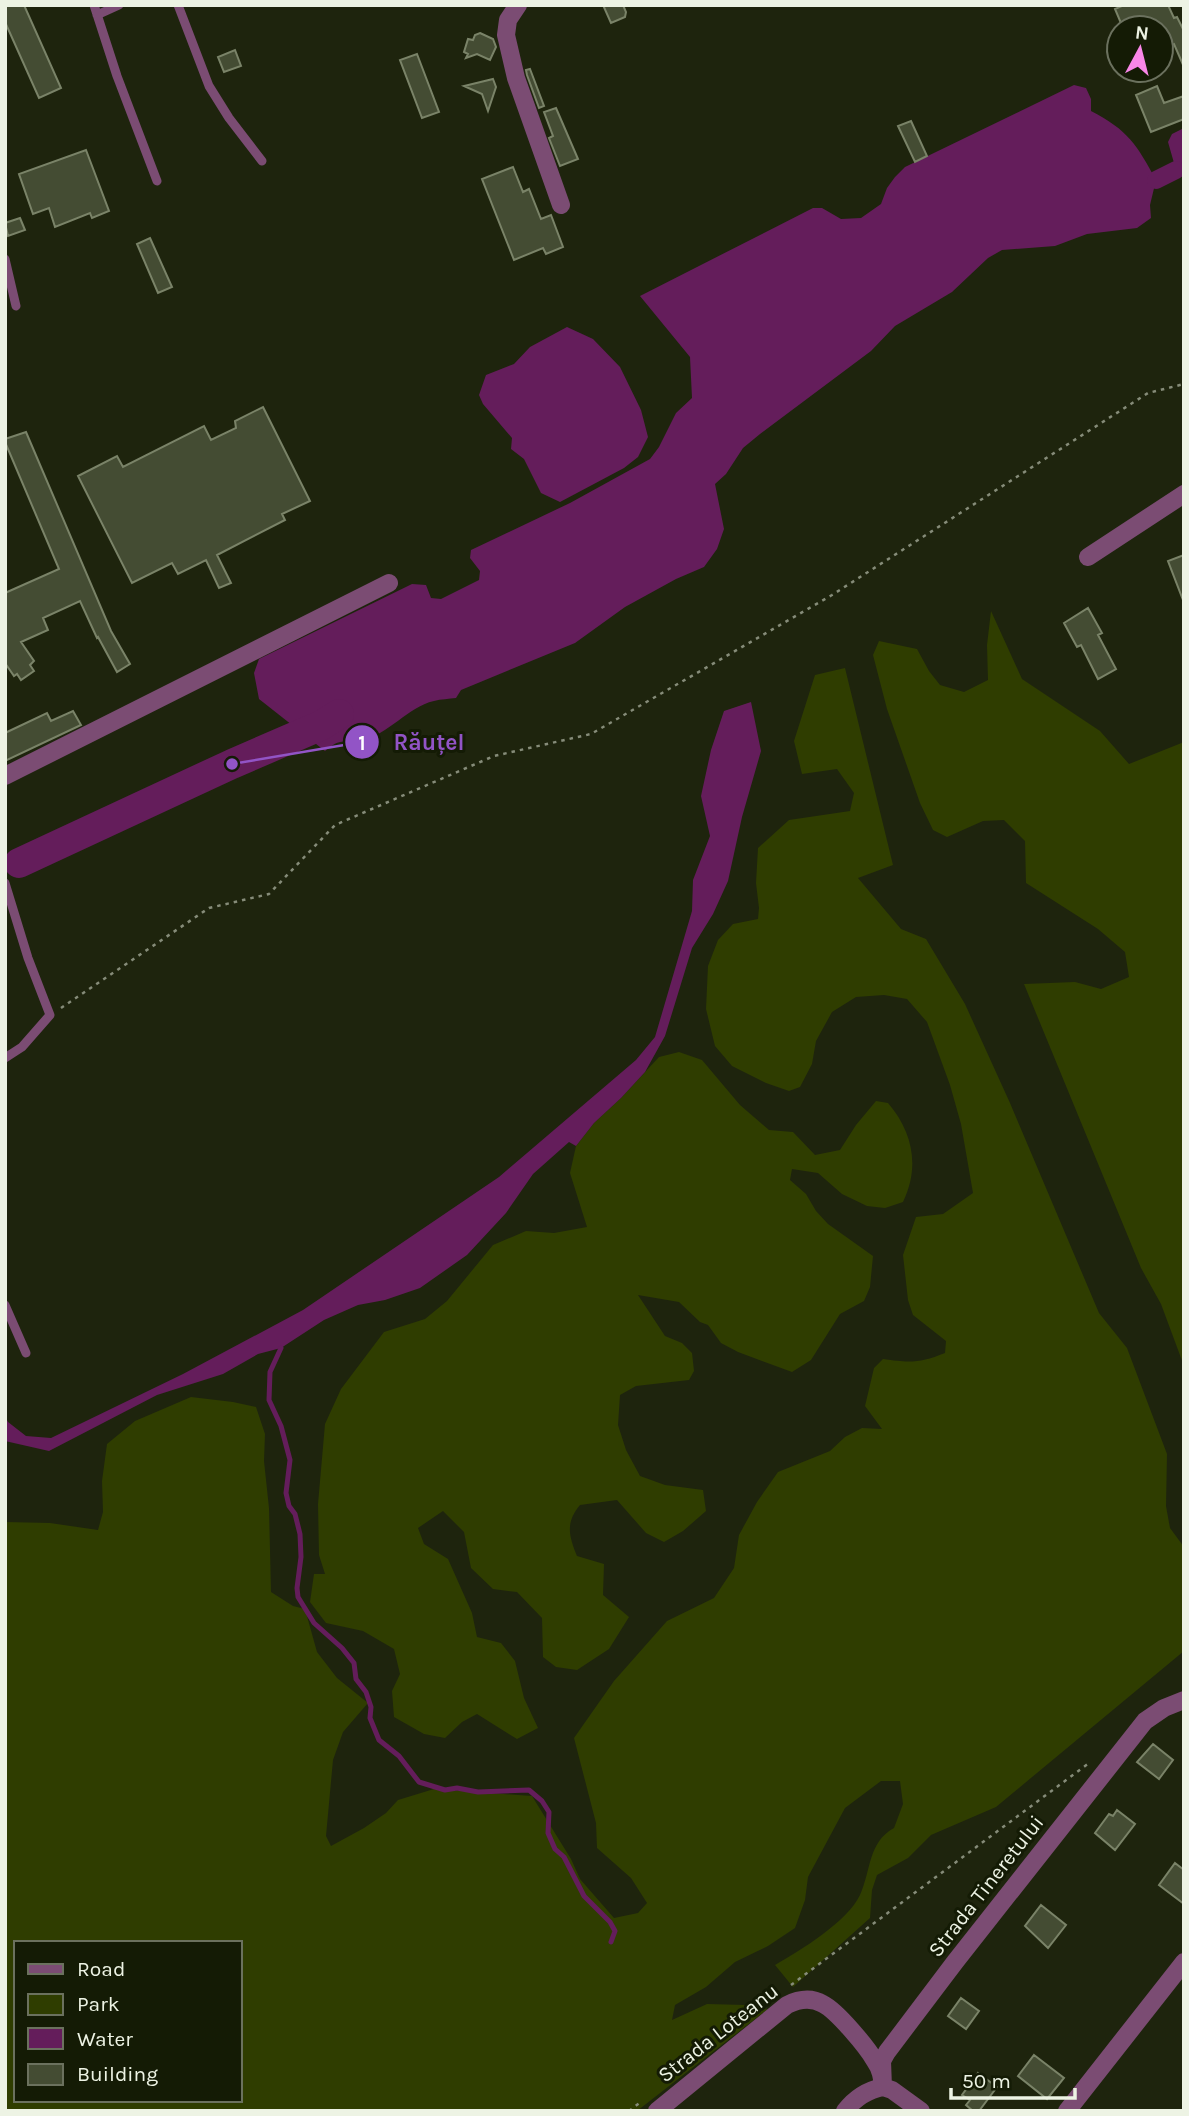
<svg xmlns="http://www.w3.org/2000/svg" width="1189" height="2116" font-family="Karla,sans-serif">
  <rect width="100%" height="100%" fill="#1e240d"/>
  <path fill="#2f3d00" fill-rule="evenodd" d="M991,611l31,68 78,52 29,33 55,-22v624l-23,-62 -20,-36 -117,-284 51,-2 26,7 28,-12 -4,-25 -27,-23 -72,-46 -1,-42 -21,-21 -21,1 -36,16 -14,-7 -13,-27 -33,-94 -14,-54 6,-14 38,8 12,22 11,14 24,7 24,-12 -1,-35z
    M845,668l48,197 -35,13 43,51 25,10 39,65 45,99 89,210 28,35 40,106 -1,52 4,22 14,19v104l-188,156 -65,28 -23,23 -31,17 -5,15 -2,28 -77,69 -18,-22c26,-15 72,-43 85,-70 11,-24 8,-53 34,-67l9,-24 -3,-23h-19l-36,27 -37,69 -3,23 -10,28 -27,18 -33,16 -29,25 -31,18 -3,15 35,-16 39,1 22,4 -131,102h-632v-589l45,1 48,7 5,-18 -1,-31 5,-37 28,-23 56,-24 42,5 23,5 9,27 -1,27 5,47 2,84 22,14 12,3 12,43 20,26 31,25 -25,29 -10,28 -7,76 5,10 33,-18 22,-15 12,-13 36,-11 98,7 39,63 9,20 34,39 24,-5 9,-10 -16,-25 -34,-30 -1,-25 -22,-85 40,-57 53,-60 47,-23 20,-30 5,-33 18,-33 21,-30 52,-21 15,-14 17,-9 20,1 -17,-23 9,-38 9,-9c27,4 37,4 62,-6l1,-12 -33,-26 -5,-15 -5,-45 13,-38 27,-3 30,-21 -12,-69 -11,-39 -23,-63 -20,-23 -23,-4 -28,2 -24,15 -16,29 -4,23 -12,23 -11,4 -23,-8 -34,-17 -17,-20 -9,-37 2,-43 10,-26 15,-16 25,-5 1,-11 -3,-25 2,-35 31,-28 61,-9 4,-18 -17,-24 -35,5 -8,-33 21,-66zM16,1943h224v157h-224z
    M679,1052l23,8 38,45 29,25 24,2 22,23 25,-5 16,-25 20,-24 12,2c25,29 32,64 15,99l-18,6 -18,-2 -25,-12 -24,-21 -26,-4 -2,11 16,14 10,17 12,13 45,32 -3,31 -6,14 -24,13 -29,46 -19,12 -54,-20 -17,-9 -13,-18 -8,-3 -21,-20 -41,-7 27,41 17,7 10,10 2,18 -5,9 -53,6 -16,9 -2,30 8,25 14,26 25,9 38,5 3,21 -23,20 -19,11 -18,-9 -29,-33 -37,5c-15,18 -11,31 -3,51l27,8 -1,31 26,22 -20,32 -32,21 -21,-3 -13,-10 -1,-39 -25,-26 -24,-3 -22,-21 -7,-36 -21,-21 -25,17 6,16 24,15 24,54 5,24 24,6 14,18 9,37 14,30 -21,11 -40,-25 -15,8 -17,16 -21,-4 -30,-17 -2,-26 8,-17 -6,-25 -31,-18 -37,-8 -16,-21 4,-28h11l-6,-19 -1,-51 7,-80 16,-35 43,-57 41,-13 22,-18 46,-56 33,-14 28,2 33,-6 -17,-54 6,-27 18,-23 27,-25 38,-41z"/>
  <path fill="#641d5b" d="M1074,85l12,3 5,11v12c37,19 46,34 65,69l-6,25 1,13 -14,10 -50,6 -32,12 -53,4 -14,8 -36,34 -57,34 -24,25 -111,83 -17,14 -17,26 -11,10 9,45 -7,20 -13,18 -28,12 -51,28 -50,36 -114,47 -5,8c-7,1 -15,1 -22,3 -27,6 -45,34 -73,39 -19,4 -20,-3 -36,11l-66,-52 -5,-26 5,-14 153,-75 14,1 5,13 10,1 38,-19 1,-9 -10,-13 1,-8 99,-47 80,-44 9,-12 17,-34 16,-15 -2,-41 -50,-61 173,-88h9l19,11 20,-1 20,-14 6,-16 8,-11 10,-10z
    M1184,128v47l-8,-5 -8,-28 4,-8z
    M567,327l26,12 27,28 21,43 7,27 -10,20 -14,11 -64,34 -19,-9 -17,-34 -13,-10 1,-11 -29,-34 -4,-9 7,-20 28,-11 16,-17z
    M751,702l10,49 -19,66 -14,64 -15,33 -21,34 -27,88 -20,36 -24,26 -27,25 -18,23 -7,-4 -36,32 -27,39 -39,42 -47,33 -35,12 -27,5 -34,15 -43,28 -23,6 -35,20 -66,21 -108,56 -44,-10v-25l3,6 18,14 25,2 132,-64 120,-64 196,-133 137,-117 19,-23 37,-126 1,-31 17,-44 -9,-40 10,-46 13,-39z"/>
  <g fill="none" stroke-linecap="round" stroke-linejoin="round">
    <path stroke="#641d5b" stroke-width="5" d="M281,1348l-11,24 -1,28 12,26 9,34 -4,33 3,13 6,8 5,20 1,23 -4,31 1,9 16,26 28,25 12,15 2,16 10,13 5,15 -1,11 9,22 20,16 20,26 26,8 12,-2 21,4 51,-2 13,11 7,11 -1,21 7,16 9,8 20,39 26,26 5,9 -4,11"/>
    <path stroke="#641d5b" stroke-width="18" d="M1156,180l20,-10"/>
    <path stroke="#641d5b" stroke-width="30" d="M19,863l213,-99 90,-39 17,-11"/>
  </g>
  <path fill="#444c33" stroke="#7a8368" stroke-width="2" d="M5,5h19l37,83 -22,10 -34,-76z
    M603,5h20l3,7 -1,5 -14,6z
    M1124,5h44l6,13 3,-1 7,14v36l-10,-23 -13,6v-22h-38l-8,-19z
    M480,33l13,6 3,8 -6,13 -13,-6 -11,4 2,-4 -4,-2 4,-13 5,1 2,-5z
    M235,50l6,16 -17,6 -6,-15z
    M417,54l22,58 -17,6 -22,-58z
    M530,69l14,37 -5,2 -12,-33 -1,-5z
    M493,79l3,8 -8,24 -6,-17 -18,-8z
    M1157,86l7,17 20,-7v23l-33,13 -15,-37z
    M556,108l22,51 -18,7 -11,-28 4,-2 -9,-24z
    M911,121l16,35 -12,6 -17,-36z
    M86,150l23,61 -17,7 -2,-5 -35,14 -6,-19 -16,6 -14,-40z
    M513,167l10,25 6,-3 12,30 10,-4 12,32 -17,7 -3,-6 -29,12 -32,-81z
    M20,218l5,12 -17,6 -3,-13z
    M150,238l22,49 -14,6 -21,-49z
    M263,407l47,94 -28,13 3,6 -68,35 14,28 -12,5 -13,-28 -28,14 -6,-11 -40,20 -54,-107 39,-20 6,11 81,-41 7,14 25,-12 -1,-7z
    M26,432l85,199 19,33 -13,8 -19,-35 -1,1 -17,-37 -37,17 5,12 -27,12 13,19 -4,4 4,6 -13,9 -4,-6 -3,2 -9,-13v-70l54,-24 -54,-127v-3z
    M1184,555v45h-1l-15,-39z
    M1088,608l14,25 -4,2 18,34 -18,10 -17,-34 -4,2 -13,-24z
    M73,711l8,14 -76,36v-28l42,-20 4,8z
    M1153,1744l20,16 -14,19 -22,-17z
    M1117,1810l18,14 -20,26 -20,-17 14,-19 4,2z
    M1175,1863l9,7v34l-25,-19z
    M1041,1905l25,20 -18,23 -23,-22z
    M961,1998l18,13 -13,18 -18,-13z
    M1034,2055l30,23 -17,21 -29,-23z
    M978,2073l19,14 -18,24h-6l-7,-6 4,-5 -8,-5z"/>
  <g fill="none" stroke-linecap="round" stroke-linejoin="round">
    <path stroke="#868c79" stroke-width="2.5" stroke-dasharray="3.5 5" stroke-linecap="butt" d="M61,1008l148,-100 60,-14 66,-69 159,-69 97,-22 241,-139 316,-202 36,-9
      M791,1985l298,-222
      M629,2111l13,-10"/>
    <path stroke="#7b4c73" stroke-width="9" d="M94,5l23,71 40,105
      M178,5l31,81 20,32 33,43
      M97,15l22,-10
      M5,259l11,47
      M5,883l23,75 22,57 -28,32 -17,11
      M5,1305l21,48"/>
    <path stroke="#7b4c73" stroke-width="18" d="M518,5l-10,15 -2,15 10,43 45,127
      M1088,557l96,-63
      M5,776l384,-193
      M657,2111l130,-106c12,-6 24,-8 36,-1 14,7 44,43 52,57 6,8 7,17 8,26l9,3 29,21
      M845,2111c10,-13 23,-21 38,-24l-1,-26 5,-9 68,-90 190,-241 19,-13 20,-8
      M1067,2111l117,-149"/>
  </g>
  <g text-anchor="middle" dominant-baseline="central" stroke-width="6" stroke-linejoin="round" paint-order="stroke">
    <g font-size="21" fill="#edf3e4" stroke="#141b05">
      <text transform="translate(986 1886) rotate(-52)">Strada Tineretului</text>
      <text transform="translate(718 2033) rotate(-38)">Strada Loteanu</text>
    </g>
  </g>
  <path fill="none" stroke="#9254c6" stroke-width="2.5" d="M232 764L362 742"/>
  <g fill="#9254c6" stroke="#141b05" stroke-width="2.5">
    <circle cx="232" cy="764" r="7"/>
    <circle cx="362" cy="742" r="18"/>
  </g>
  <g font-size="21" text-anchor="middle" font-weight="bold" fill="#fff">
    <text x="362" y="750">1</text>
  </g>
  <g font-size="23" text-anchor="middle" font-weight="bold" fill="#9254c6" stroke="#141b05" stroke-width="6" stroke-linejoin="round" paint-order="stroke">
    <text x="429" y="750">Răuțel</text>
  </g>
  <rect width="1189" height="2116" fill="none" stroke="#edf3e4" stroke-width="14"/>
  <rect x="14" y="1941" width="228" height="161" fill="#141b05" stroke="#6b715e" stroke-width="2"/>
  <rect x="28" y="1964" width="35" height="10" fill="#7b4c73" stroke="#6b715e" stroke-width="2"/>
  <text x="77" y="1976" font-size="21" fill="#edf3e4">Road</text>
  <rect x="28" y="1994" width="35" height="21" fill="#2f3d00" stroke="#6b715e" stroke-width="2"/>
  <text x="77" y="2011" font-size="21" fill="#edf3e4">Park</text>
  <rect x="28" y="2028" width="35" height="21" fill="#641d5b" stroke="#6b715e" stroke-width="2"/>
  <text x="77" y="2046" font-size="21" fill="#edf3e4">Water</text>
  <rect x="28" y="2064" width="35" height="21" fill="#444c33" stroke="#6b715e" stroke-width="2"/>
  <text x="77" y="2081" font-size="21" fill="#edf3e4">Building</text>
  <g transform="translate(1140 49) rotate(7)"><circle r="33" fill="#141b05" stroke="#6b715e" stroke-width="2"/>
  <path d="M0-5L12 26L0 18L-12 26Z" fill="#f987e8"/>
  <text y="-10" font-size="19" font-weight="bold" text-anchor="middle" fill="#edf3e4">N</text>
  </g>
  <path d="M951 2088v10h124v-10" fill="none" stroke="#edf3e4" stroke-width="3.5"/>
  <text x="962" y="2088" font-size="21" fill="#edf3e4" stroke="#141b05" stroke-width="5" paint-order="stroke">50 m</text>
</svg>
